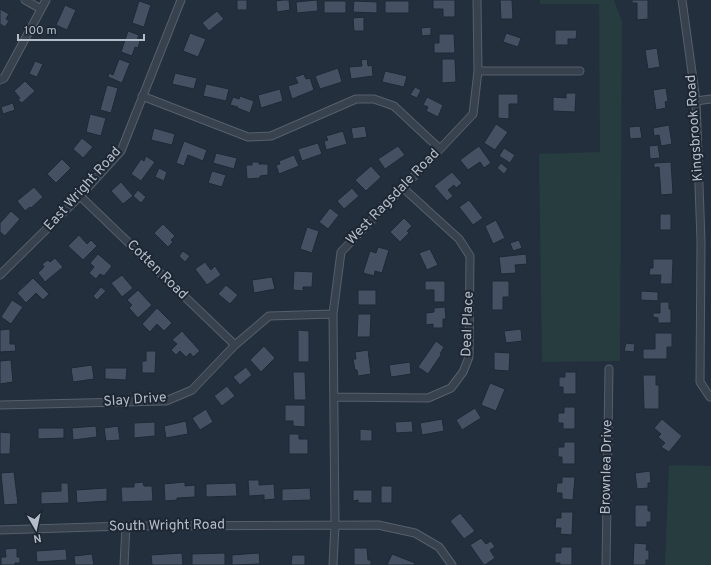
<svg xmlns="http://www.w3.org/2000/svg" width="711" height="565" font-family="Overpass,sans-serif">
  <rect width="100%" height="100%" fill="#242f3e"/>
  <path fill="#263c3f" d="M540,0h74l8,22 -2,339 -78,1 -3,-208 61,-2 -1,-148h-59z
    M669,465l42,1v99h-46z"/>
  <path fill="#455162" stroke="#1f2835" d="M237,0h10v10h-10z
    M283,0h6l1,10 -13,2 -1,-11z
    M317,0l1,11 -21,2 -1,-11z
    M433,0h22v17h-12v-8h-10z
    M500,0h12l1,19h-12z
    M632,0h16v19l-11,1v-17h-5z
    M139,1l12,4 -7,22 -12,-4z
    M324,1h22v12h-22z
    M354,1l23,1v11l-24,-1z
    M385,1h24v12h-24z
    M65,5l11,5 -9,20 -11,-5z
    M0,9l9,5 -3,5 3,2 -4,6 -5,-3z
    M217,11l7,8 -15,12 -7,-8z
    M364,17v14h-10l-1,-13z
    M431,27v8l-9,1 -1,-8z
    M555,30h22l-1,9h-8v6h-13z
    M128,31l11,4 -2,5 3,1 -2,7 -3,-1 -3,9 -11,-4z
    M190,33l16,6 -8,18 -15,-6z
    M506,33l15,5 -3,9 -15,-5z
    M439,34h15l1,19h-21v-10h5z
    M657,48l3,19 -12,2 -3,-19z
    M119,59l11,4 -8,20 -14,-6 1,-4 4,2z
    M367,59l1,7 4,-1 1,11 -22,3 -2,-12 13,-1 -1,-6z
    M442,59h13l1,23 -14,1z
    M35,61l8,3 -6,13 -8,-3z
    M338,68l4,14 -22,7 -5,-13z
    M385,71l22,5 -3,11 -22,-5z
    M175,73l22,5 -3,11 -22,-5z
    M304,74l2,5 4,-1 4,12 -22,9 -4,-13 10,-3 -3,-6z
    M25,81l10,10 -13,12 -4,-3 2,-2 -6,-7z
    M206,84l23,5 -3,12 -23,-5z
    M107,85l11,3 -7,25 -11,-3z
    M415,87l6,3 -4,8 -7,-3z
    M666,88l2,13 -3,1 1,6 -10,2 -3,-20z
    M280,89l3,12 -22,7 -3,-13z
    M566,93h10l-1,19 -22,-1v-14l13,1z
    M498,94h20v10h-9v15l-11,-1z
    M240,96l14,5 -4,12 -13,-5 1,-1 -8,-2 3,-8 6,2z
    M427,97l16,8 -5,12 -12,-6 2,-4 -5,-2z
    M13,103l2,7 -12,4 -2,-7z
    M90,114l16,4 -5,18 -15,-4z
    M496,124l12,8 -13,18 -11,-7z
    M669,125l3,19 -11,2 -2,-11 -5,1 -1,-8z
    M365,126l2,11 -14,2 -2,-11z
    M640,126l2,12 -12,1 -1,-12z
    M154,128l21,6 -3,11 -21,-5z
    M343,131l4,13 -21,6 -2,-9 4,-1 -2,-4z
    M82,138l11,9 -10,11 -10,-9z
    M184,141l23,9 -4,11 -15,-6 -4,11 -8,-3z
    M318,143l4,11 -20,7 -4,-12z
    M658,145l2,13 -10,1 -1,-13z
    M398,146l7,9 -20,14 -7,-10z
    M479,146l12,17 -7,5 -4,-6 -12,8 -8,-10z
    M504,148l11,7 -5,8 -11,-7z
    M216,153l21,5 -3,11 -21,-6z
    M294,155l5,11 -20,8 -3,-9 4,-1 -1,-3z
    M146,156l9,6 -14,19 -10,-7 10,-15 3,2z
    M62,159l9,9 -15,15 -9,-9z
    M252,162h7v2h9v11l-8,1v2l-13,1 -1,-14h6z
    M671,162l2,32 -12,1 -2,-28 -5,1v-5z
    M501,163l7,6 -4,5 -7,-6z
    M371,166l10,11 -15,14 -11,-11z
    M159,168l8,4 -3,9 -9,-4z
    M212,171l14,4 -4,12 -14,-4z
    M452,172l10,11 -6,5 -2,-3 -6,5 5,6 -6,5 -13,-15z
    M121,182l12,14 -10,8 -12,-13z
    M34,187l9,10 -12,11 -1,-1 -5,4 -8,-10z
    M352,188l7,8 -15,13 -7,-8z
    M138,190l8,7 -5,6 -8,-7z
    M469,200l14,18 -10,7 -14,-18z
    M330,208l9,7 -11,14 -9,-7z
    M11,211l9,8 -15,17 -5,-4v-9z
    M660,214h11v16h-11z
    M404,218l8,8 -5,5 2,2 -9,9 -10,-10z
    M496,220l9,18 -12,6 -8,-18z
    M163,224l12,12 -4,4 2,2 -5,5 -14,-14z
    M307,227l12,4 -7,22 -12,-4z
    M79,235l8,9 4,-4 6,6 -14,14 -15,-14z
    M519,240l3,8 -9,3 -3,-8z
    M378,247l11,3 -7,23 -7,-2 -1,5 -11,-3 7,-22 6,2z
    M430,249l8,16 -11,5 -8,-17z
    M183,251l7,5 -5,6 -6,-6z
    M98,254l14,12 -8,10 -4,-2 -4,5 -7,-6 5,-6 -4,-4z
    M526,254l1,10 -12,1 1,8 -15,1 -2,-17z
    M55,258l8,9 -18,15 -7,-9 6,-6 -2,-3 6,-4 2,2z
    M653,259h20l-1,25h-12l1,-9h-12l1,-7h3z
    M205,262l6,8 4,-4 6,9 -14,10 -12,-16z
    M294,271l19,1 -1,15h-9v4l-10,-1z
    M122,275l11,13 -11,9 -11,-14z
    M272,277l3,12 -21,4 -2,-13z
    M33,278l16,16 -6,6 -7,-7 -10,10 -9,-10z
    M425,281h20v21h-11v-12h-9z
    M492,281h17v16h-6v13h-11z
    M226,285l12,10 -8,9 -12,-10z
    M101,287l5,4 -9,9 -4,-4z
    M138,290l14,15 -14,13 -9,-10 3,-3 -5,-5z
    M358,290h18v15h-18z
    M641,291l17,1v9l-17,-1z
    M12,300l11,7 -12,17 -10,-7z
    M660,302h9v7h2v14h-13v-5l-5,-1v-4h7z
    M445,307l1,12h-3v9h-10v-4l-7,1v-12l8,-1v-4z
    M157,308l15,15 -8,8 -7,-7 -7,8 -8,-8z
    M358,314h13l-1,23h-13z
    M10,329v15h5l1,7 -16,1v-22z
    M521,329l1,12 -16,2 -2,-12z
    M298,330l11,1v31h-11z
    M182,331l18,20 -7,6 -3,-4 -4,4 -6,-6 -4,4 -5,-5 6,-6 -5,-4z
    M655,333h17v14h-5v12h-24v-10h12z
    M436,341l8,6 -4,7 1,1 -13,19 -10,-7z
    M626,343l9,1 -1,8 -10,-1z
    M264,346l11,12 -14,14 -11,-12z
    M368,350l3,24 -13,2 -1,-6h-2l-2,-11h3l-1,-7z
    M146,351h10l-1,22h-13v-12h4z
    M494,352l16,1 -1,18 -15,-1z
    M11,360l2,22 -13,2v-23z
    M410,362l1,12 -20,3 -2,-12z
    M92,365l2,14 -21,3 -2,-14z
    M246,367l6,8 -12,10 -7,-8z
    M105,368h22l-1,12 -21,-1z
    M293,372h12l1,28h-12z
    M565,372h11v22h-13v-7h-4v-10h6z
    M643,375h13v10h3v24h-15z
    M490,383l15,6 -9,22 -15,-6z
    M227,386l8,10 -13,10 -8,-10z
    M285,405h20v22l-12,-1v-5h-8z
    M564,407h11v22h-12v-6h-5v-10h6z
    M475,408l6,10 -19,12 -6,-10z
    M206,409l7,13 -13,8 -8,-12z
    M442,419l2,12 -22,4 -2,-12z
    M662,419l20,17 -13,16 -8,-5 4,-4 -7,-6 3,-3 -7,-6z
    M186,421l2,13 -22,4 -2,-12z
    M412,421l1,11 -17,1 -1,-11z
    M155,422v14l-21,2v-15z
    M96,426l1,11 -24,3 -1,-12z
    M118,426l2,14 -14,1 -2,-13z
    M38,428h26v10l-26,1z
    M360,429l12,1v11h-12z
    M0,432l11,1 -1,21h-10z
    M289,434h10v5h9v15h-19z
    M564,442h11v22h-13v-7h-4v-10h6z
    M650,471l1,12h-3v5l-11,1 -2,-16z
    M14,472l4,32 -14,1 -3,-32z
    M562,477h13l-2,23 -11,-1v-6h-6l1,-10h5z
    M248,480h11v5l15,-1 1,15 -11,1v-5l-15,1z
    M143,482l1,4h8l1,15 -31,1 -1,-15h13v-4z
    M185,482v4l10,-1v12l-18,1v2l-12,1 -1,-17z
    M61,483h7l1,20 -28,1v-12l20,-1z
    M236,483l1,13 -31,1v-13z
    M381,486h11v17h-11z
    M107,488v13l-30,2 -1,-13z
    M310,488l1,12 -29,1v-12z
    M353,490h19v13h-14v-3l-5,1z
    M635,505h13v6h3v11h-4v5h-12z
    M561,512h12l-1,23 -12,-1 1,-6h-6l1,-10h5z
    M460,513l15,18 -11,8 -14,-18z
    M481,538l5,6 5,-3 4,6 -5,3 5,8 -10,7h-1l-14,-20z
    M634,543l13,1 -1,6h3v10h-3v5h-13z
    M561,547h11v18h-12v-2h-5v-10h6z
    M17,548v9h3v6h-5v2h-14v-8h5l-1,-8z
    M354,548h13l1,12h3v5h-17z
    M66,549l1,11 -30,2 -1,-11z
    M182,553l1,12h-31l-1,-10z
    M225,553v12h-33v-11z
    M259,553l1,11 -28,1v-10z
    M92,554l2,11h-19l-1,-9z
    M392,554l23,9 -1,2h-27z
    M292,555h13v10h-14z"/>
  <g fill="none" stroke-linecap="round" stroke-linejoin="round">
    <g stroke="#565f6c" stroke-width="9">
      <path id="minor" d="M25,0l16,9
        M682,0l14,101 5,140 -1,141 10,15
        M478,71h102
        M0,80l4,-2 42,-78
        M142,96l106,41 23,-1 85,-37h18l20,7 46,43
        M696,101l15,-2
        M80,196l155,149
        M0,275l80,-79 41,-45 60,-151
        M334,397l94,1 23,-10 12,-16 6,-15 1,-101 -11,-17 -57,-52
        M0,405l166,-4 26,-11 43,-45 34,-29 64,-2
        M0,530l126,-4 252,-1 37,8 24,14 13,18
        M124,565l2,-39
        M333,565l2,-40 -2,-211 8,-62 99,-103 33,-35 5,-43 -1,-71
        M606,565l3,-196"/>
    </g>
    <use href="#minor" stroke="#38414e" stroke-width="7"/>
  </g>
  <g text-anchor="middle" dominant-baseline="central" stroke-width="4" stroke-linejoin="round" paint-order="stroke">
    <g font-size="14" fill="#b4bcc9" stroke="#1d2633">
      <text transform="translate(695 128) rotate(-94)">Kingsbrook Road</text>
      <text transform="translate(83 189) rotate(-48)">East Wright Road</text>
      <text transform="translate(393 197) rotate(-46)">West Ragsdale Road</text>
      <text transform="translate(157 270) rotate(44)">Cotten Road</text>
      <text transform="translate(468 324) rotate(-88)">Deal Place</text>
      <text transform="translate(135 400) rotate(-4)">Slay Drive</text>
      <text transform="translate(607 467) rotate(-89)">Brownlea Drive</text>
      <text transform="translate(167 526) rotate(-1)">South Wright Road</text>
    </g>
  </g>
  <g transform="translate(36 529) rotate(171)" stroke="#1d2633" stroke-width="3" paint-order="stroke">
  <path d="M0-3L7 15L0 10L-7 15Z" fill="#b4bcc9"/>
  <text y="-6" font-size="11" font-weight="bold" text-anchor="middle" fill="#b4bcc9">N</text>
  </g>
  <path d="M18 34v6h126v-6" fill="none" stroke="#b4bcc9" stroke-width="2"/>
  <text x="24" y="34" font-size="12" fill="#b4bcc9" stroke="#1d2633" stroke-width="3" paint-order="stroke">100 m</text>
</svg>
